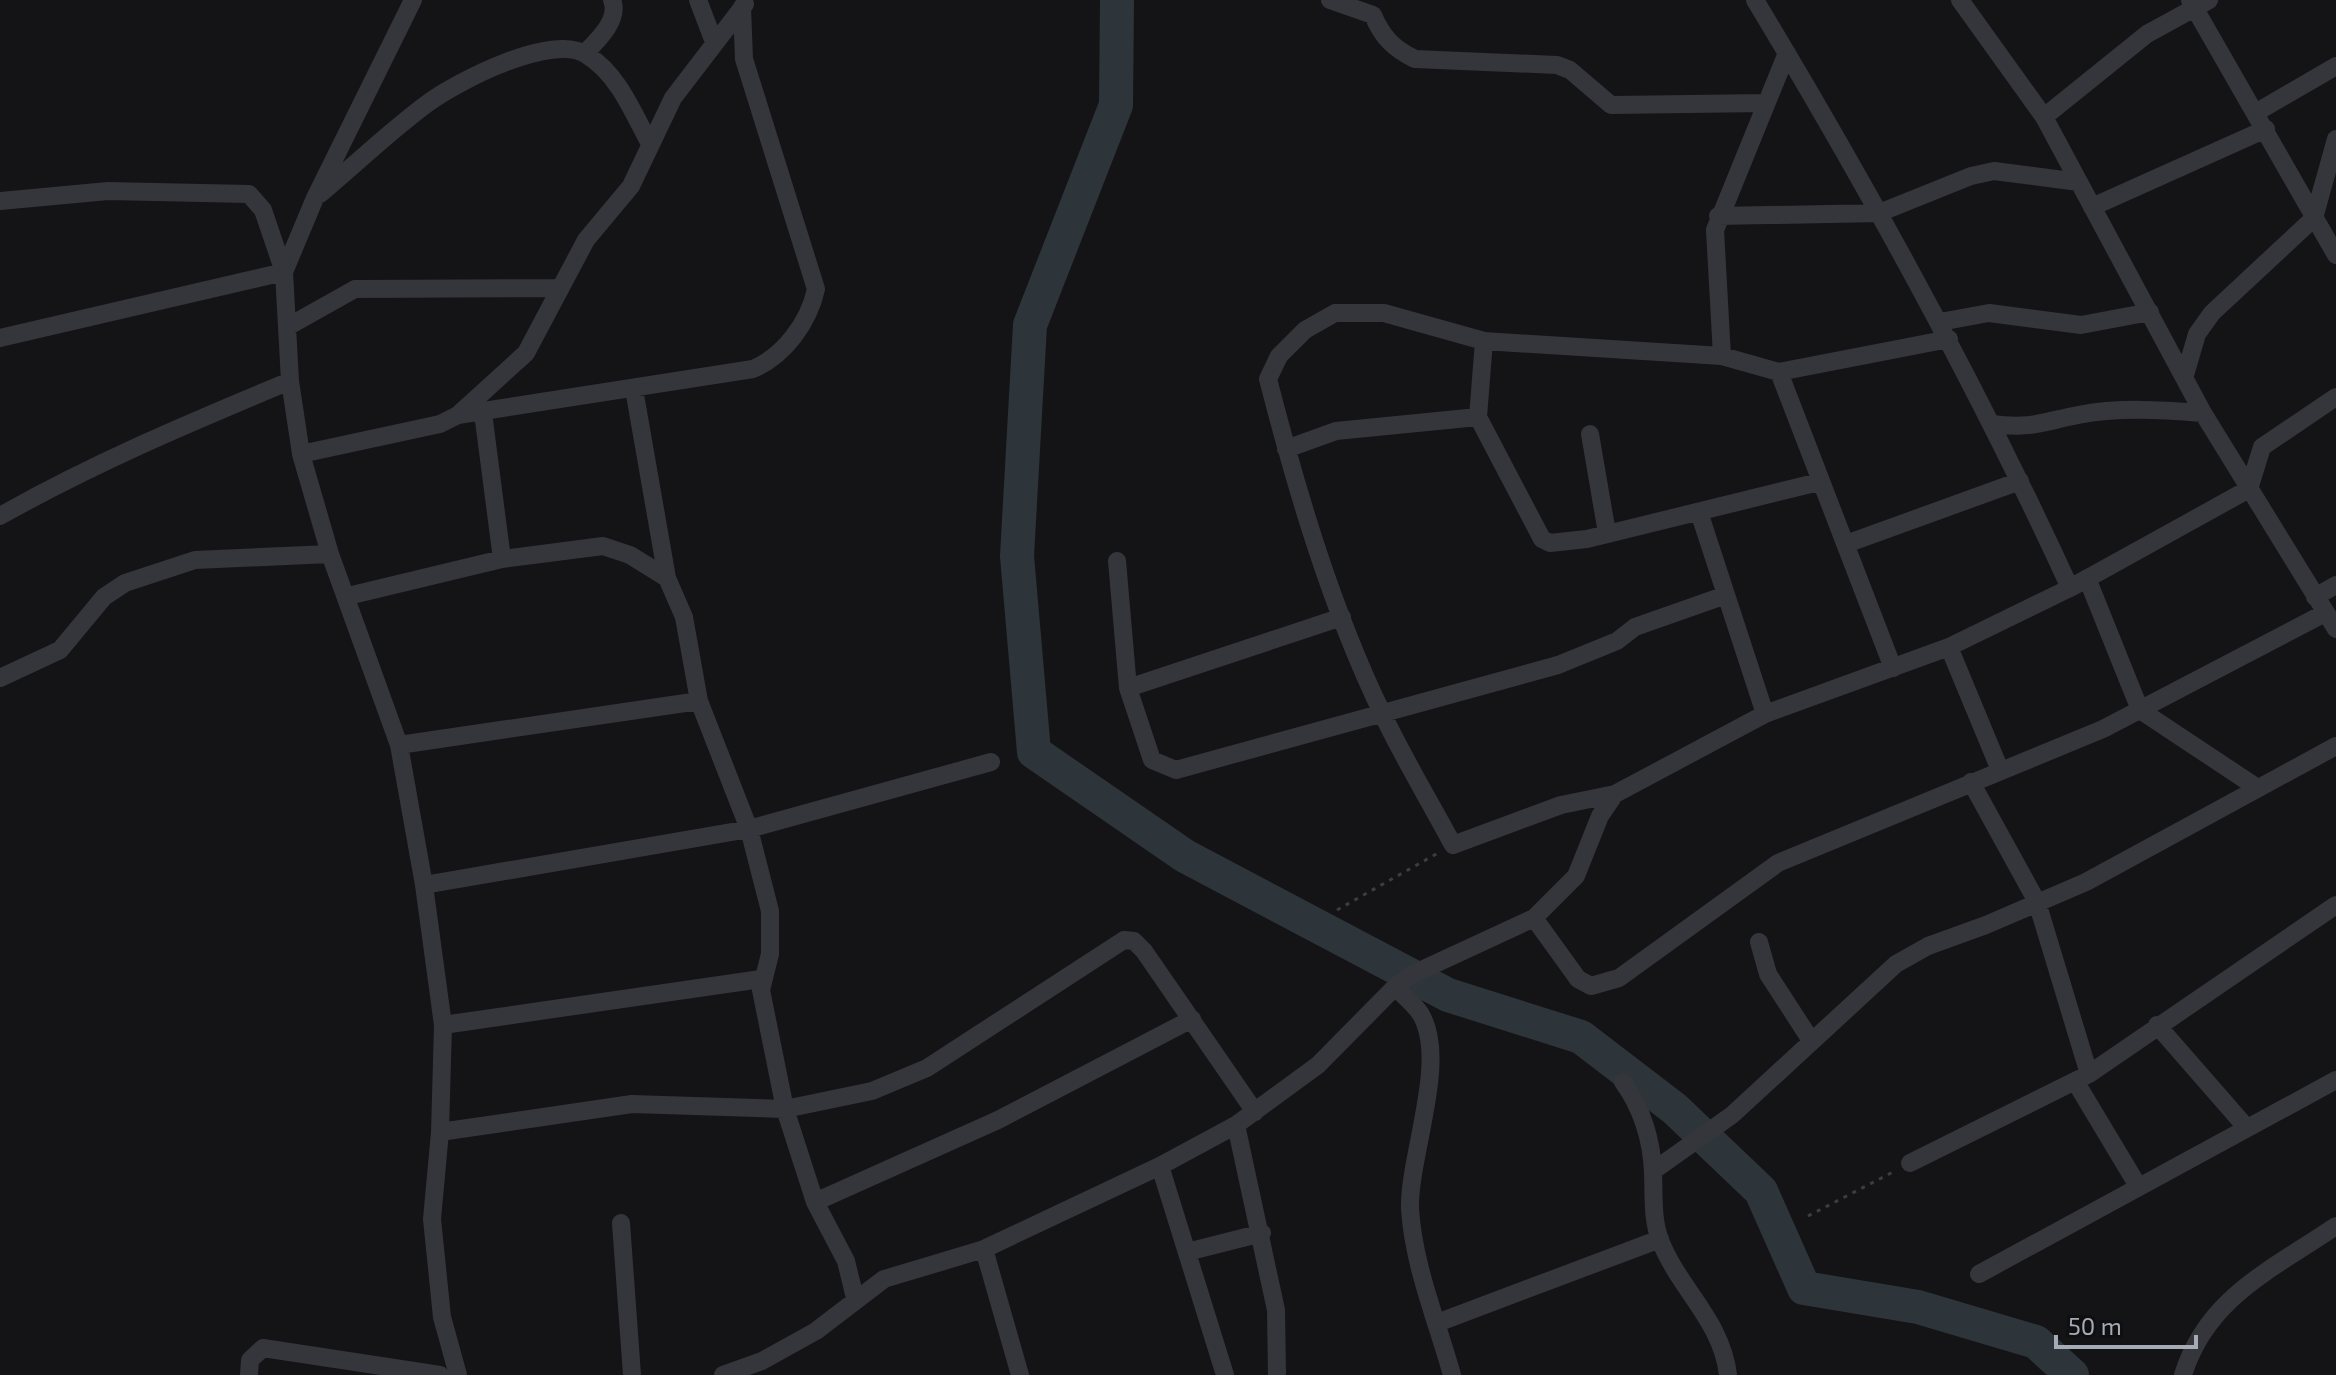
<svg xmlns="http://www.w3.org/2000/svg" width="2336" height="1375" font-family="'Exo 2',sans-serif">
  <rect width="100%" height="100%" fill="#141416"/>
  <g fill="none" stroke-linecap="round" stroke-linejoin="round">
    <path stroke="#2d353b" stroke-width="34" d="M1117,0l-1,105 -86,220 -13,231 17,196 151,104 263,139 133,42 94,72 86,82 43,97 114,19 118,35 36,33"/>
    <path stroke="#3b3d42" stroke-width="3" stroke-dasharray="4 6" stroke-linecap="butt" d="M1337,910l101,-57
      M1808,1216l85,-44"/>
    <path stroke="#35363b" stroke-width="18" d="M413,0l-98,198 -31,74 6,109 11,73 29,100 69,191 25,140 19,140 -3,107 -8,87 10,98 16,58
      M698,0l16,42
      M1330,0l43,15c9,22 21,34 42,44l142,6 13,5 41,35 155,-2
      M1755,0c115,191 222,385 315,588
      M1960,0l84,117 159,296 133,216
      M2190,0l146,255
      M585,53c13,-13 35,-34 27,-53
      M2257,112l79,-46
      M2044,117l103,-83 62,-34
      M320,194c36,-30 71,-64 108,-91 30,-22 125,-71 159,-48 32,20 46,58 63,89
      M0,201l108,-10 141,3 14,16 21,62 -284,66
      M2092,207l174,-78
      M1718,216l161,-3 92,-37 23,-5 85,11
      M1940,322l49,-9 92,12 69,-13
      M289,326l66,-37 205,-1
      M1484,341l-6,76 64,122 8,4 37,-4 232,-57
      M1722,356l-7,-126 72,-177
      M1779,372l114,296
      M2185,375l12,-41 15,-21 102,-95 22,-79
      M634,389l33,189 17,39 15,84 50,128 21,82v43l-9,36 24,119 30,93 31,59 9,37
      M483,413l19,146
      M458,415l295,-46c31,-13 56,-47 63,-80l-72,-230 -2,-52
      M1992,424c39,5 50,-2 86,-9 41,-8 84,-5 125,-2
      M1590,434l17,99
      M1286,449l50,-18 142,-14
      M301,454l139,-30 18,-9 68,-62 60,-113 45,-54 42,-88 72,-94
      M1699,512l66,202
      M0,516c94,-53 191,-94 290,-135
      M1846,544l174,-63
      M1117,561l11,127 24,72 24,10 382,-105 59,-24 18,-14 91,-32
      M2087,578l53,132 116,77
      M348,596l154,-37 101,-13 27,9 37,23
      M2315,597l21,-12
      M1949,647l51,123
      M0,678l60,-28 44,-53 21,-14 70,-23 135,-6
      M1128,688l214,-71
      M399,745l300,-44
      M1971,782l66,120 52,172
      M1615,794l-54,11 -108,40c-23,-43 -49,-86 -70,-130 -51,-105 -86,-223 -115,-336l11,-23 26,-26 30,-17h49l100,28 238,15 57,16 170,-33
      M424,885l325,-56 242,-67
      M1534,918l44,61 13,7 28,-8 159,-115 325,-134 222,-116
      M1759,942l9,32 42,65
      M1395,987c8,8 19,17 25,26 29,46 -11,141 -10,195 3,56 27,113 42,167
      M443,1025l318,-46
      M2157,1025l89,102
      M2075,1081l63,105
      M1623,1082c19,26 29,59 30,91 1,23 -1,45 7,67 19,49 62,81 68,135
      M1236,1125l40,185 1,65
      M440,1132l192,-28 153,5 87,-18 55,-23 197,-128 10,1 10,10 111,161
      M1910,1163l179,-89 247,-169
      M1160,1166l65,209
      M1653,1171l79,-56 164,-151 32,-18 58,-21 100,-43 250,-136
      M815,1202l183,-82 194,-101
      M621,1223l11,152
      M984,1249l36,126
      M1187,1252l75,-19
      M1979,1274l357,-194
      M1437,1323l223,-84
      M249,1375l1,-15 13,-12 177,27
      M723,1375l39,-14 54,-30 68,-52 100,-30 176,-83 76,-41 82,-60 77,-78 16,-12 123,-57 42,-42 24,-60 15,-22 150,-80 184,-67 121,-59 179,-99 13,-42 74,-50
      M2183,1375c24,-78 90,-106 153,-149"/>
  </g>
  <path d="M2056 1335v12h140v-12" fill="none" stroke="#a6acb6" stroke-width="4"/>
  <text x="2068" y="1335" font-size="24" fill="#a6acb6" stroke="#0f0f11" stroke-width="6" paint-order="stroke">50 m</text>
</svg>
